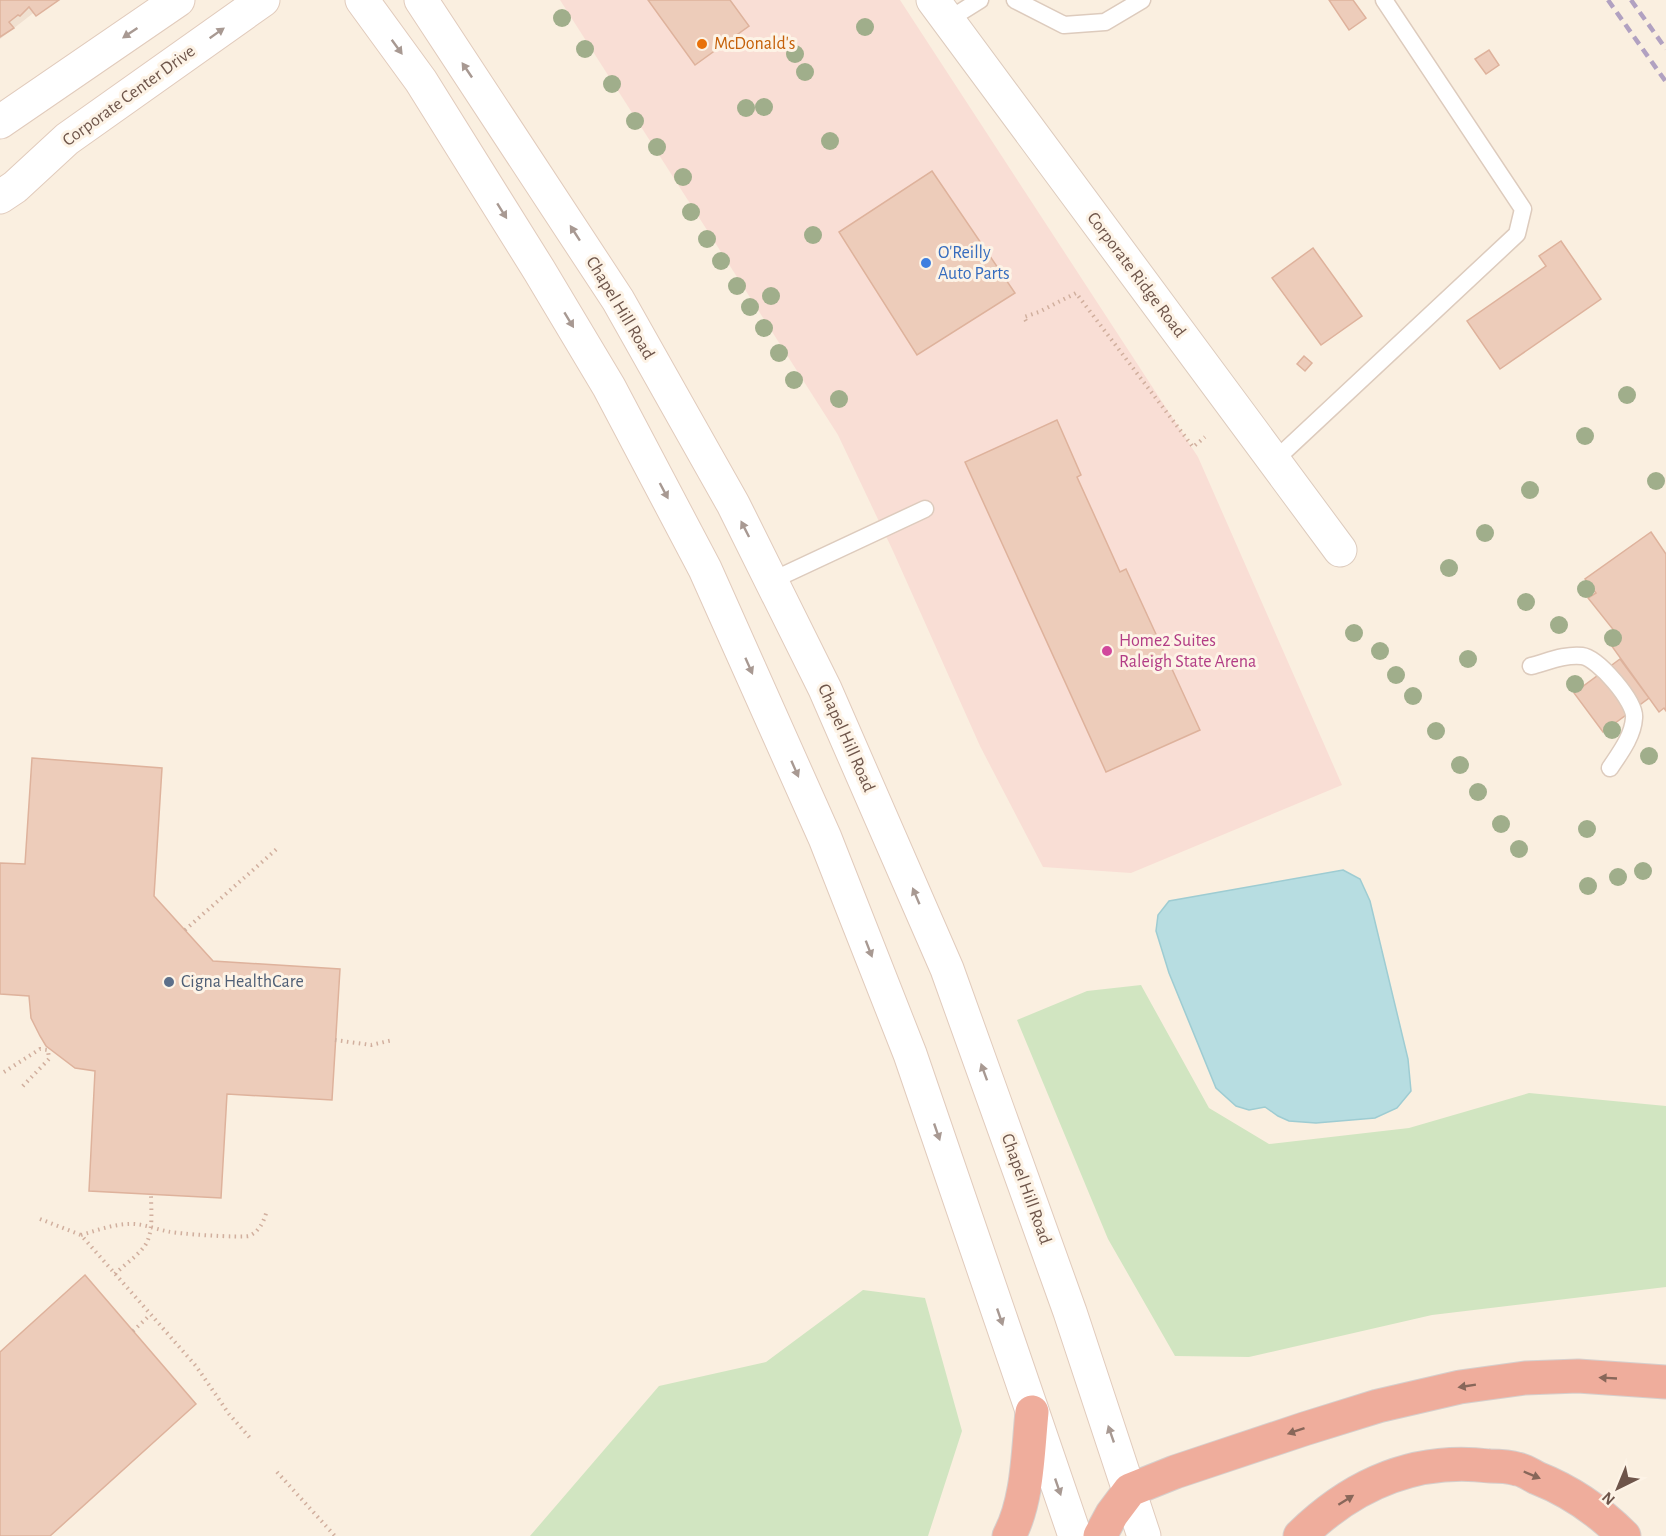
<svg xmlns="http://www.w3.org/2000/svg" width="1666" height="1536" font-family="'Alegreya Sans',sans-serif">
  <rect width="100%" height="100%" fill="#faefe0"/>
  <path fill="#f0e0d0" d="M0,0h50l-50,39z"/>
  <path fill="#f9ded5" d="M560,0h340l298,457 144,328 -211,88 -88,-6 -63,-121 -87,-195 -55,-116z"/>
  <path fill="#d1e5c1" d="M1141,985l68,123 60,36 140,-16 120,-35 137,13v181l-234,28 -183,42 -74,-1 -67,-117 -91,-219 70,-29z
    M863,1290l62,8 37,133 -34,105h-398l129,-150 107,-24z"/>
  <path fill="#b7dde1" stroke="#9eccd2" stroke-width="1.5" d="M1343,870l17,9 10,22 38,158 3,32 -14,17 -22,10 -59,5 -27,-2 -11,-5 -13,-9 -16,3 -13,-4 -20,-18 -47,-115 -13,-42 2,-16 11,-14z"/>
  <path fill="#edccba" stroke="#deb29c" stroke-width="1.5" d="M0,0h59l-23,16 -7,-9 -9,9 -2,-1 -9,7 5,6 -14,9z
    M648,0h82l19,26 -54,39z
    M1329,0h24l13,18 -17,12z
    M1489,50l10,15 -13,9 -11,-15z
    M932,171l83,122 -98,62 -78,-123z
    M1561,241l40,58 -101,70 -33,-48 79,-55 -7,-10z
    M1313,248l49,68 -41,29 -49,-67z
    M1304,356l8,7 -7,8 -8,-7z
    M1057,420l24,55 -4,2 43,95 6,-3 74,161 -94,42 -141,-310z
    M1651,532l15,22v157l-2,-3 -5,4 -48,-67 9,-7 -32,-40 8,-5 -11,-14z
    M1620,659l29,39 -46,34 -29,-39z
    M32,758l130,10 -8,128 59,65 127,8 -8,131 -105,-6 -6,104 -132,-7 6,-120 -20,-3 -29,-22 -6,-10 -9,-18 -2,-22 -29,-2v-131l25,1z
    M85,1275l111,129 -146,132h-50v-184z"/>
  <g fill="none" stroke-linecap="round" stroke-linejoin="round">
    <g stroke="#ddcbbd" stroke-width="19">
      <path id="lane" d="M1015,0l49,25 41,-3 37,-22
        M948,20l32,-20
        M1274,461l243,-227 6,-25 -139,-209
        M771,581l154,-72
        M1531,666c16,-4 34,-12 51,-10 16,2 54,46 52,62 -1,18 -14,35 -24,50"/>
    </g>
    <g stroke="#ddcbbd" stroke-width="35">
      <path id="street" d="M933,0l407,550"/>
    </g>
    <g stroke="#e1cbbc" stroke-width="35">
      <path id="secondary" d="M362,0l59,81 118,189 70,117 96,182 120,269 85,216 165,482
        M421,0l197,300 115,204 92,185 122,280 123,343 74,224
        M0,122l178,-122
        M0,197l15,-10 52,-48 196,-139"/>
    </g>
    <g stroke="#d6cfcc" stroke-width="35">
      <path id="highway" d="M1009,1536c19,-35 19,-85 23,-124
        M1100,1536l12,-22 18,-24 45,-18 129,-43 74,-23 82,-19 65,-9 53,-2 88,6
        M1300,1536c53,-52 115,-79 189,-70 9,0 19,0 28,3 7,1 14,6 20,9 33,13 62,33 87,58"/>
    </g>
    <path stroke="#d1af9e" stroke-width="4" stroke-dasharray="1.5 4.5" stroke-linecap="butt" d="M1026,321l-2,-4 15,-5 37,-19 117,154 12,-10
      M185,930l94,-83
      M335,1040l36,5 22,-5
      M4,1072l36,-23 8,1 1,9 -29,30
      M40,1219l41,16 115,131 33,48 22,25
      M81,1235c17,-5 35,-12 54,-11 11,1 21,5 31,7 10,3 75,7 83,5 11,-5 15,-15 18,-26
      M115,1274c9,-9 21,-17 29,-27 10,-13 7,-37 7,-52
      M133,1331l17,-16
      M277,1472l58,64"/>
    <use href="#lane" stroke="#fff" stroke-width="16"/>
    <use href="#street" stroke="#fff" stroke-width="33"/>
    <use href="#secondary" stroke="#fff" stroke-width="33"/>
    <use href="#highway" stroke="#efad9c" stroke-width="33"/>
    <path stroke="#b1a1c1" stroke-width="4.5" stroke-dasharray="9 6" stroke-linecap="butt" d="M1608,0l58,82
      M1631,0l35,49"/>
  </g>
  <g fill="#a0ae8b">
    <circle cx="562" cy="18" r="9"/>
    <circle cx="865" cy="27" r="9"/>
    <circle cx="585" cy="49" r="9"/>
    <circle cx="795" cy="54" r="9"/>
    <circle cx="805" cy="72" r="9"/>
    <circle cx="612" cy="84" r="9"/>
    <circle cx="764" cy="107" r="9"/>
    <circle cx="746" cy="108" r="9"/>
    <circle cx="635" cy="121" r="9"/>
    <circle cx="830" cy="141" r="9"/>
    <circle cx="657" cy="147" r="9"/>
    <circle cx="683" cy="177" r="9"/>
    <circle cx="691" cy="212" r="9"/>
    <circle cx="813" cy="235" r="9"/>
    <circle cx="707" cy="239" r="9"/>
    <circle cx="721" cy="261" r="9"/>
    <circle cx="737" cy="286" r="9"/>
    <circle cx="771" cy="296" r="9"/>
    <circle cx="750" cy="307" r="9"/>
    <circle cx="764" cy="328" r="9"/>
    <circle cx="779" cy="353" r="9"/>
    <circle cx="794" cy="380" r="9"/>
    <circle cx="1627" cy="395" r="9"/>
    <circle cx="839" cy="399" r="9"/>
    <circle cx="1585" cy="436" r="9"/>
    <circle cx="1656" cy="481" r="9"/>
    <circle cx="1530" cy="490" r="9"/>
    <circle cx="1485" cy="533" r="9"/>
    <circle cx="1449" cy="568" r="9"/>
    <circle cx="1586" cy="589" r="9"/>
    <circle cx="1526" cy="602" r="9"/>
    <circle cx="1559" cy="625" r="9"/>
    <circle cx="1354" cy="633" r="9"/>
    <circle cx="1613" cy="638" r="9"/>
    <circle cx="1380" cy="651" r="9"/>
    <circle cx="1468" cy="659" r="9"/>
    <circle cx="1396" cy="675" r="9"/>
    <circle cx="1575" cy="684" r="9"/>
    <circle cx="1413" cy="696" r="9"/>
    <circle cx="1612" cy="730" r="9"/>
    <circle cx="1436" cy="731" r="9"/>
    <circle cx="1649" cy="756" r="9"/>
    <circle cx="1460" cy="765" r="9"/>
    <circle cx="1478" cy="792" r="9"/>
    <circle cx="1501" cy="824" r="9"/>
    <circle cx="1587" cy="829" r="9"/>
    <circle cx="1519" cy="849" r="9"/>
    <circle cx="1643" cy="871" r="9"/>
    <circle cx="1618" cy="877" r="9"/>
    <circle cx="1588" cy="886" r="9"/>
  </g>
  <defs><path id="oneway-solid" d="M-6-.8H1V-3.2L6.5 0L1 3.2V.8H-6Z" transform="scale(1.5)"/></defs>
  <g fill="#a89992">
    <use href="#oneway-solid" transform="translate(130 33) rotate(146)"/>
    <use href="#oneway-solid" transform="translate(217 33) rotate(-35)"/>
    <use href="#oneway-solid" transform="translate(397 47) rotate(54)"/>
    <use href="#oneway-solid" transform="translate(467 70) rotate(-124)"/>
    <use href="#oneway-solid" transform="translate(502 211) rotate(58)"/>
    <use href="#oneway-solid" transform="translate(575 233) rotate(-123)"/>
    <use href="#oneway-solid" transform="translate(569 320) rotate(59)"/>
    <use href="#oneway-solid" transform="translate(664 491) rotate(62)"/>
    <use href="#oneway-solid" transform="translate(745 529) rotate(-117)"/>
    <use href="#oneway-solid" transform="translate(749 666) rotate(66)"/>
    <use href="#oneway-solid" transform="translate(795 769) rotate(66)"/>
    <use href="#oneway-solid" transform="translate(916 896) rotate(-113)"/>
    <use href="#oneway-solid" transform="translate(869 949) rotate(69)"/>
    <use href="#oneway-solid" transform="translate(984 1072) rotate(-110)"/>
    <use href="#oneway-solid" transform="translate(937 1132) rotate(71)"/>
    <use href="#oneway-solid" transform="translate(1000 1317) rotate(71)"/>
    <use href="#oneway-solid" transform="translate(1111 1434) rotate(-109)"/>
    <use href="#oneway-solid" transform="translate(1058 1487) rotate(71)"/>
  </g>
  <g fill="#88675a">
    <use href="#oneway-solid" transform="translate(1608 1378) rotate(-177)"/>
    <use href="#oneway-solid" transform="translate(1467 1386) rotate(171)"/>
    <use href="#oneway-solid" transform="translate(1296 1431) rotate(161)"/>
    <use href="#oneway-solid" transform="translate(1532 1475) rotate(23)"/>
    <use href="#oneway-solid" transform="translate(1346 1500) rotate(-32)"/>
  </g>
  <circle fill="#e8710a" stroke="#fdf3e6" stroke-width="2" cx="702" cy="44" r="6"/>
  <circle fill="#3f7fe0" stroke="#fdf3e6" stroke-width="2" cx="926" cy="263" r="6"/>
  <circle fill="#d1479c" stroke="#fdf3e6" stroke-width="2" cx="1107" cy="651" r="6"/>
  <circle fill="#5c6f8a" stroke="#fdf3e6" stroke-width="2" cx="169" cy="982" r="6"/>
  <g text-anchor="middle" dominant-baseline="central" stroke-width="6" stroke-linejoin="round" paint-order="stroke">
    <g font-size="18" fill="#c56008" stroke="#fdf3e6" text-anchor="start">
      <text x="714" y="44">McDonald's</text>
    </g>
    <g font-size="18" fill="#6e554a" stroke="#fdf3e6">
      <text transform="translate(129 96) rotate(-36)">Corporate Center Drive</text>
      <text transform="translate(1136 275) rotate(53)">Corporate Ridge Road</text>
      <text transform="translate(620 308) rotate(59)">Chapel Hill Road</text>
      <text transform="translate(846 738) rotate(66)">Chapel Hill Road</text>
      <text transform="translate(1026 1189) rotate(70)">Chapel Hill Road</text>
    </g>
    <g font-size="18" fill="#366cbe" stroke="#fdf3e6" text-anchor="start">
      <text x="938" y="253">O'Reilly<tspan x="938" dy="21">Auto Parts</tspan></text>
    </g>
    <g font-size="18" fill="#b23c85" stroke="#fdf3e6" text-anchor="start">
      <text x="1119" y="641">Home2 Suites<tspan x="1119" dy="21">Raleigh State Arena</tspan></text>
    </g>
    <g font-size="18" fill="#4e5e75" stroke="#fdf3e6" text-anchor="start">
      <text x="181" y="982">Cigna HealthCare</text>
    </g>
  </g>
  <g transform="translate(1618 1488) rotate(223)" stroke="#fdf3e6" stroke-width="4.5" paint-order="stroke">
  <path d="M0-4.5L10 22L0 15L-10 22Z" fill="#6e554a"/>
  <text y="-9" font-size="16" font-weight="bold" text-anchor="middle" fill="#6e554a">N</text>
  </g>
</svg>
